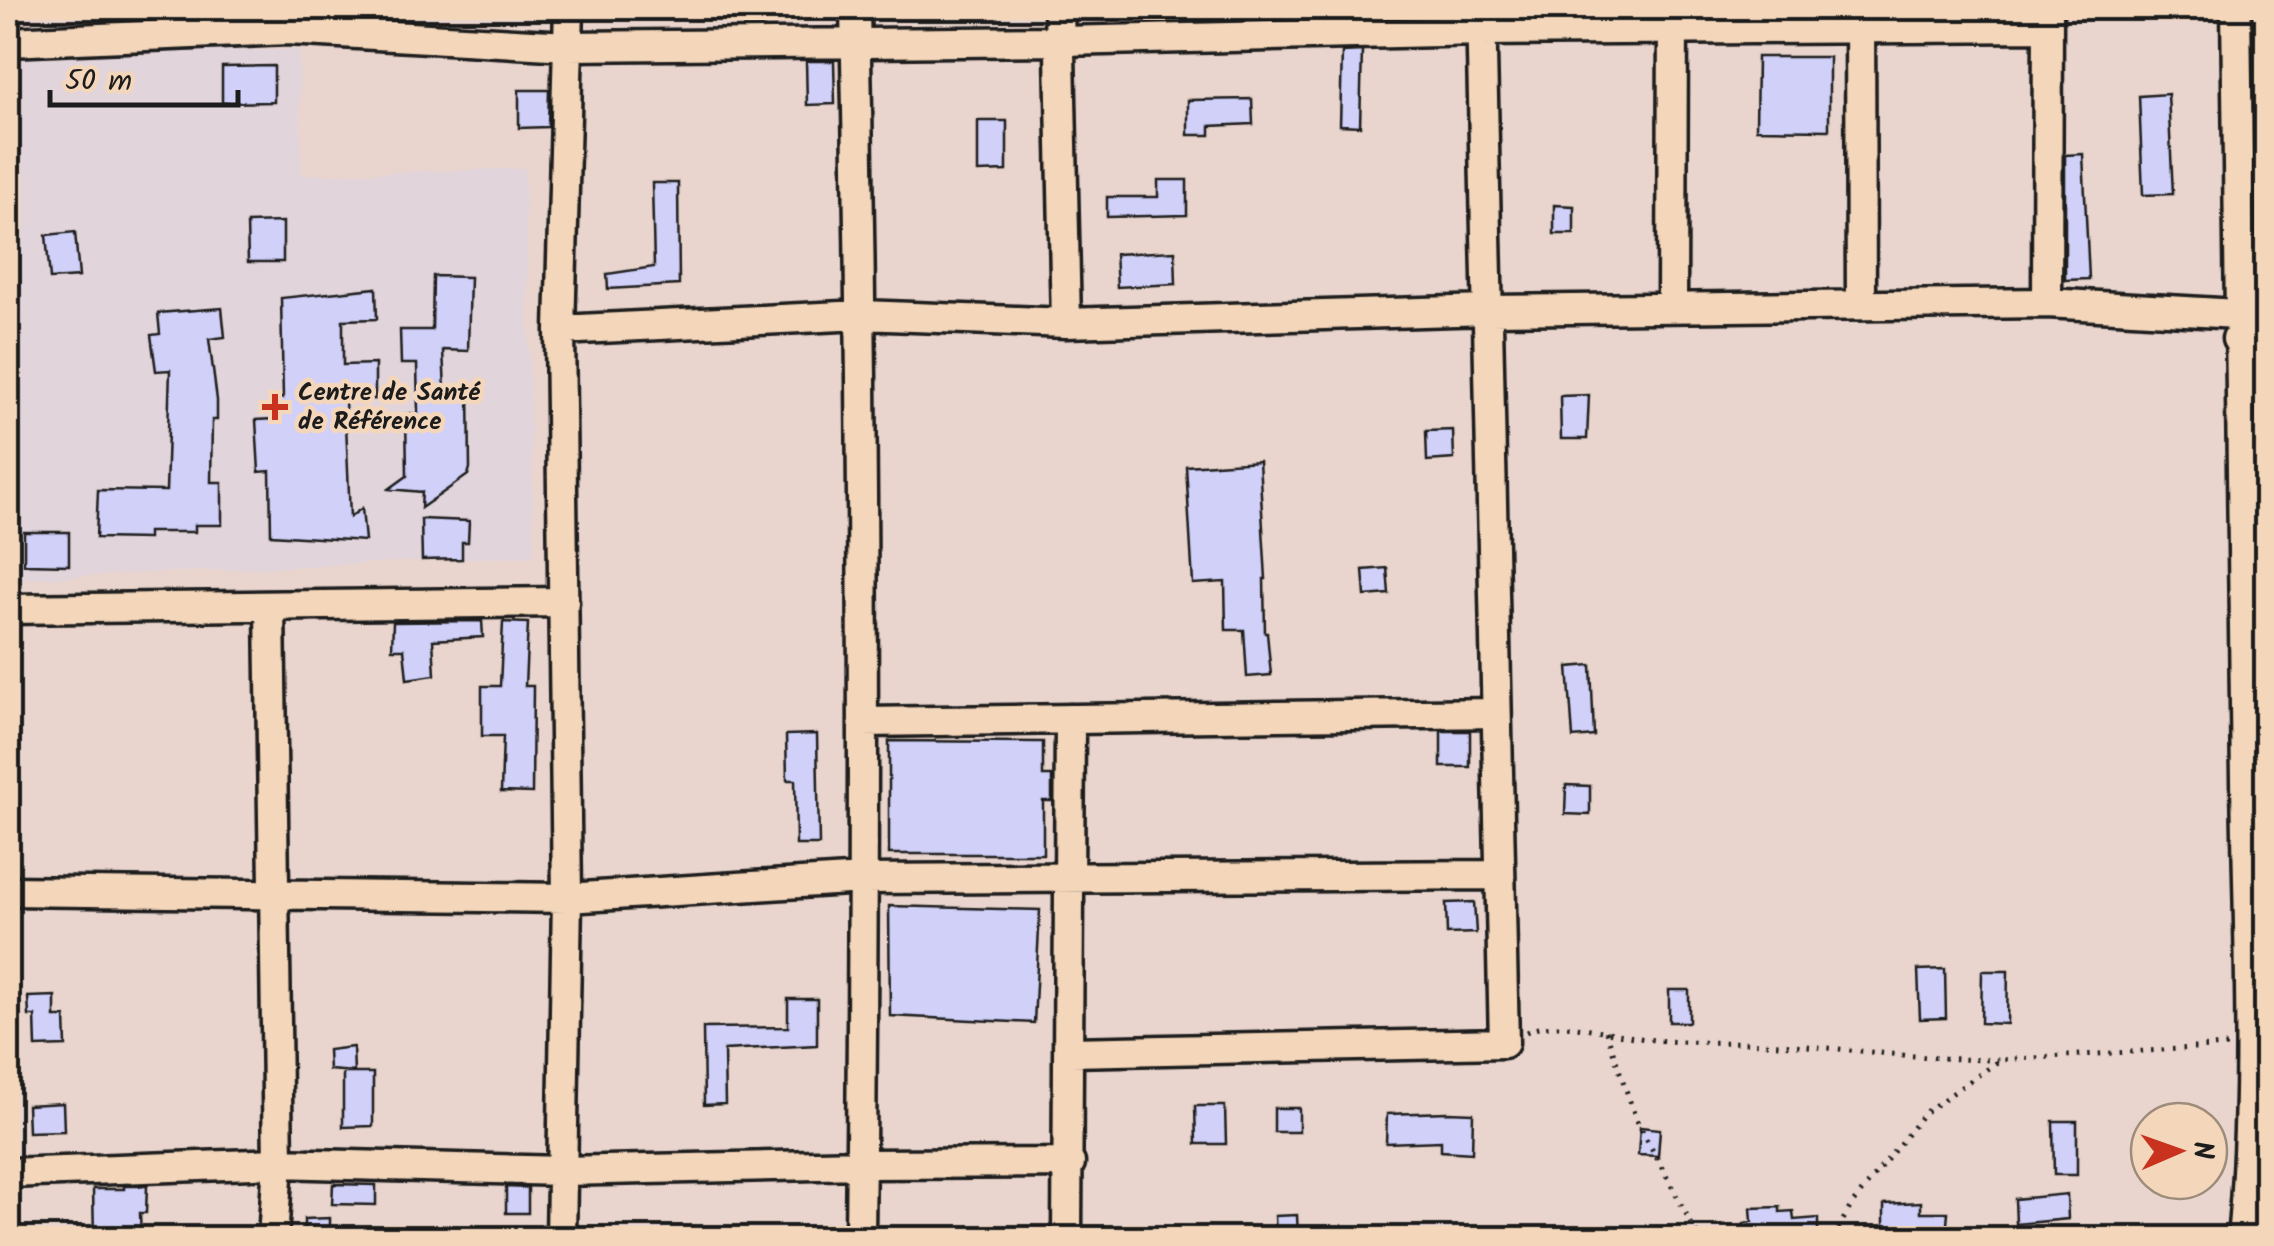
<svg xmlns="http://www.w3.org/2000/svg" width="2274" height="1246" font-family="Kalam,sans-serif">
  <rect width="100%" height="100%" fill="#e9d5ce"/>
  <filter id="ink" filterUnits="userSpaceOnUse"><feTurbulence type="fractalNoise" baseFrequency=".01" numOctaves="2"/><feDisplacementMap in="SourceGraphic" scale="20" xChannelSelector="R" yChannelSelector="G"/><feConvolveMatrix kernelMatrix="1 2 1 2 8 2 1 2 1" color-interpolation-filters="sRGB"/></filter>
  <g filter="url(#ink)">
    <path fill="#e2d4db" d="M22,50h277l3,125 223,-7 9,388 -514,23z"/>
    <path fill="#d0d0f9" stroke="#1c1c1c" stroke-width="2.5" d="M1362,51l-2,75 -20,-1 2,-73z
      M1757,57h72v73l-73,-1z
      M806,61h28l1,43 -28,1z
      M274,66v36l-52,1v-36z
      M519,90h30l-1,37 -29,1z
      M2168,94l5,100 -30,1 -4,-99z
      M1252,99l1,25 -43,2v9h-22v-35z
      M978,121h29v50l-29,1z
      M2083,154l6,125 -24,1v-125z
      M1158,180h29v35l-80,2v-20h51z
      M652,183h26l1,102 -71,4 -1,-15 47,-7z
      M1554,205l20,1v28h-20z
      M283,222v40h-35l-1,-39z
      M75,232l4,45 -29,2 -4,-44z
      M1175,251l1,33 -59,3 -2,-33z
      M433,276l37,1 -2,74 -25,-1 2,40h24l1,78 -2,7 -47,33 1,-16 -33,-3 18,-13 -1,-62 12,-1 -1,-49h-16l-1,-34h32z
      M376,288l1,31 -34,1v45l32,-1v35l-30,1 5,117 12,-9 3,33 -94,-6 -1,-64 -11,1 -3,-52 17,-1 -1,-20 11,-1 -2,-100z
      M222,308l3,29 -16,2 8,61v20h-5l-1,62h11v43h-27v7h-47v7l-52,-1 2,-48 68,1 4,-121 -14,1 -5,-36 9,-1 -2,-21z
      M1589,395l-2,44h-26l-1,-43z
      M1453,430l1,29 -27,2 -1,-30z
      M1259,461l7,118h-2l1,54h2l4,42 -24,2 -3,-47h-18l-1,-48 -32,2 -7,-118z
      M421,519l48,2 -1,21h-6v17l-40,1z
      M24,532h45v33l-45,-1z
      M1387,568l2,26 -24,2 -2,-26z
      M482,621l1,16 -50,3 2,35 -28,4 -3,-30h-12l1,-27z
      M503,622l25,1 -3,63h8l-1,107 -31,-1 2,-56h-21v-50h18z
      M1591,665l3,71 -21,2 -5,-71z
      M1441,731h29v36h-29z
      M817,734l2,111h-23l-1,-65h-8l-1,-45z
      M889,741l154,1v34h9v25h-9v53h-154z
      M1566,785l24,1v29l-25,-1z
      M1474,902l2,31 -29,1 -1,-31z
      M889,906l151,4 -6,113 -144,-7z
      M1945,969l1,49 -26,1 -2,-49z
      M1982,971h26l-1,53 -26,-1z
      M1669,990h20v32h-20z
      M55,996v21h10l1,29 -30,1 -1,-31h-6l-1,-19z
      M788,999h29v46l-93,5 1,54 -21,1 -1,-77 85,-1z
      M353,1047l1,25 -25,-2 -1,-20z
      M343,1073h30v53l-30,1z
      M63,1103l1,28 -36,1 -1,-27z
      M1195,1106h30l1,38h-30z
      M1274,1108h25v24h-25z
      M1448,1112l25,1 -1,40 -31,-2v-10l-55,2 1,-29z
      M2053,1121h24v54h-23z
      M1640,1127l20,2 -2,27 -20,-1z
      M333,1184l43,1v20l-44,-1z
      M124,1186h23l-1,27h-6l1,25h-47l-1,-49h31z
      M506,1187l22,1v25h-22z
      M2067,1194l1,25 -52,5 -1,-25z
      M1921,1202v10h27l-2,26h-51l-1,-6 -10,-1v-27z
      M1780,1207v5l13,-1 1,9 24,-2v20h-73l-1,-15 8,-1 -1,-14z
      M1297,1215l1,23h-22l-1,-22z
      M330,1218v20h-26v-19z"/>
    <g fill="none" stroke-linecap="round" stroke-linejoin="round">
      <g stroke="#1c1c1c" stroke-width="35">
        <path id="minor" d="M855,8c9,410 10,820 5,1230
          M1059,8l7,315
          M1860,8l1,297
          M2236,8c1,256 6,513 10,770 2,153 11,308 -4,460
          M8,42l279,-12 281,16 494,-5 420,-10 566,-4
          M2047,303l1,-295
          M1672,307l1,-299
          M560,330l302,-15 204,8 422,-13 559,-7 190,11
          M2237,339h29
          M270,608l8,555 -5,75
          M8,609l556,-7
          M863,722l633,-9
          M8,891l559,7 296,-19 637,-4
          M1070,1052l434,-9 -23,-1035
          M8,1173l270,-10 285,8 298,-7 209,-1
          M561,1238l6,-340 -7,-568 9,-322
          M1067,1238l3,-519"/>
      </g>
      <path stroke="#1c1c1c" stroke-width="5" stroke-dasharray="2.5 8" stroke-linecap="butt" d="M1606,1031l30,88 63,119
        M1526,1032c35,-16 92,5 129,8 36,4 72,1 107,3 80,4 158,17 238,17
        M1833,1238l19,-34 72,-91 76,-53 227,-14"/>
      <use href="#minor" stroke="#f4d7bb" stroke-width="28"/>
    </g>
  </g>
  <path fill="#c8321e" stroke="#f4d7bb" stroke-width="4" d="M270 392h10v10h10v10h-10v10h-10v-10h-10v-10h10z"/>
  <g text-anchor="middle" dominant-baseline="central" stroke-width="9" stroke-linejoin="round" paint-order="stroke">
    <g font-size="25" font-weight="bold" fill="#1c1c1c" stroke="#f4d7bb" text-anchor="start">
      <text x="298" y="393">Centre de Santé<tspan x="298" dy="29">de Référence</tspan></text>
    </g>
  </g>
  <rect width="2274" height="1246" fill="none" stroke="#f4d7bb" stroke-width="40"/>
  <rect x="20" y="20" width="2234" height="1206" fill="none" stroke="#1c1c1c" stroke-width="4" filter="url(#ink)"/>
  <g transform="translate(2179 1151) rotate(88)"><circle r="48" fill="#f4d7bb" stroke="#9e8c7b" stroke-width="2.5"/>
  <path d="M0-8L18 38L0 25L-18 38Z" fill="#c8321e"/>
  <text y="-15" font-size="28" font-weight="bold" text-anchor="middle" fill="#1c1c1c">N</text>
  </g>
  <path d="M50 90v15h188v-15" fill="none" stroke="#1c1c1c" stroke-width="5"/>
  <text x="65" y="90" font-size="30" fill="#1c1c1c" stroke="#f4d7bb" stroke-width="8" paint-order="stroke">50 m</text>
</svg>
